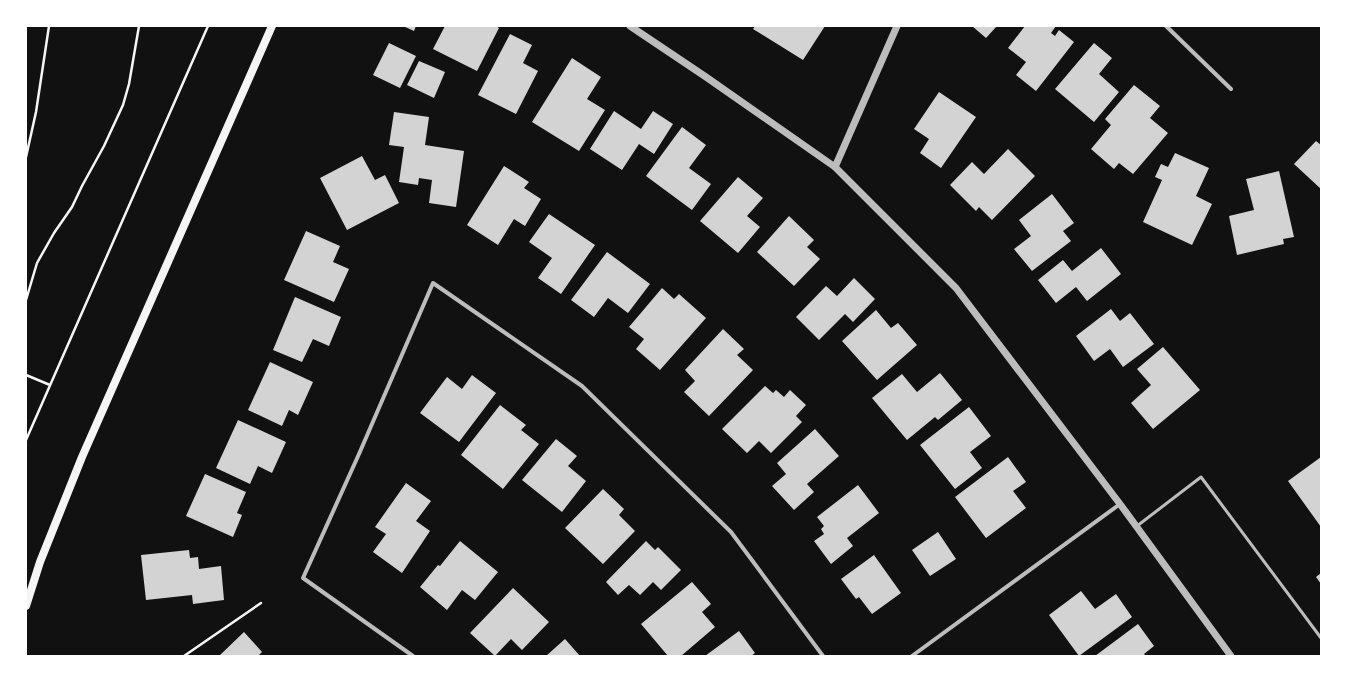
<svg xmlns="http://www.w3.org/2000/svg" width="1347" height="682" font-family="'Space Grotesk',sans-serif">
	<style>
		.building { fill: #d3d3d3 }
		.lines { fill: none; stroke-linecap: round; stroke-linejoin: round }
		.path { stroke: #f5f5f5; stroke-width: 2.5 }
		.service { stroke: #bcbcbc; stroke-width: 3 }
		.minor { stroke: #bcbcbc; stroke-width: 4 }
		.tertiary { stroke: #bcbcbc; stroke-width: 7 }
		.secondary { stroke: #f5f5f5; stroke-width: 8 }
	</style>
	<rect width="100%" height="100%" fill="#111"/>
	<path class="building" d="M 403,26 L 416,26 L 414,31 Z
		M 445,26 L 496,26 L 499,28 L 477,71 L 433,49 Z
		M 755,26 L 825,26 L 803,60 L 753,29 Z
		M 972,26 L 997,26 L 986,38 Z
		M 1025,26 L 1056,26 L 1051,33 L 1055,36 L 1059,30 L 1074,42 L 1036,91 L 1016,75 L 1026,62 L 1008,48 Z
		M 510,34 L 532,45 L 523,63 L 538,71 L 516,114 L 478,95 Z
		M 389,43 L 416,56 L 400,88 L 373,75 Z
		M 1094,43 L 1112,58 L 1099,74 L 1119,92 L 1094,122 L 1055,89 Z
		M 572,58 L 601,77 L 587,99 L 605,110 L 579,151 L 532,122 Z
		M 419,61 L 445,72 L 434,98 L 407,85 Z
		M 1134,85 L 1160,106 L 1150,118 L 1168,133 L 1133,174 L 1119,163 L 1114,169 L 1091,149 L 1111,125 L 1105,119 Z
		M 939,92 L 976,117 L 941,168 L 920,153 L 929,139 L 914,129 Z
		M 614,111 L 641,129 L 653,111 L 673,124 L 654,154 L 639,144 L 622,170 L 590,149 Z
		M 394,112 L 429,117 L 425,145 L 464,151 L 456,207 L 429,203 L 432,180 L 419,178 L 418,185 L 399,182 L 404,147 L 389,145 Z
		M 682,127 L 706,145 L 689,168 L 711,184 L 692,210 L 646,176 Z
		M 1316,141 L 1321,145 L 1321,189 L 1294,164 Z
		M 1008,149 L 1035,176 L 992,220 L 979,207 L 976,211 L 950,185 L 972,162 L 984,174 Z
		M 1175,153 L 1209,168 L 1196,196 L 1212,204 L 1192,245 L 1143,222 L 1162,180 L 1155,177 L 1161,164 L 1168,167 Z
		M 362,156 L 375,180 L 385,175 L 399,203 L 347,230 L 320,178 Z
		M 504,166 L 529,182 L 524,188 L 541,199 L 525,226 L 514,219 L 498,245 L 467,225 Z
		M 1279,171 L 1294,237 L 1283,239 L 1284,244 L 1237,255 L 1229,216 L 1254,210 L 1246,179 Z
		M 738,177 L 763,198 L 747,216 L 760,227 L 738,253 L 700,221 Z
		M 1052,194 L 1074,223 L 1063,231 L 1071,241 L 1032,271 L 1014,249 L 1031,236 L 1019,220 Z
		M 549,214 L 595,245 L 561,294 L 538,278 L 552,258 L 529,242 Z
		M 789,216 L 814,240 L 807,247 L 820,259 L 794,286 L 757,252 Z
		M 306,231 L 340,246 L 333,262 L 349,269 L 334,302 L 284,280 Z
		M 1101,248 L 1121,274 L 1087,301 L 1076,287 L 1056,303 L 1038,280 L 1063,260 L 1072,271 Z
		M 607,252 L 650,284 L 628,313 L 608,298 L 594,317 L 571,300 Z
		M 854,278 L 875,299 L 853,322 L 845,314 L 819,340 L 796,317 L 826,286 L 837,296 Z
		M 662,288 L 674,299 L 679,294 L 706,318 L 660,370 L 636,349 L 644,339 L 629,327 Z
		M 295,297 L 341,317 L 329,346 L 313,339 L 302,362 L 273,350 Z
		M 1111,309 L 1120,321 L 1130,313 L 1154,344 L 1123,367 L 1110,349 L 1094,361 L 1076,336 Z
		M 876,310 L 891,328 L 898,323 L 917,345 L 877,380 L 842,341 Z
		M 723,329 L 744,349 L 737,355 L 753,370 L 709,416 L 684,392 L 695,381 L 685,370 Z
		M 1163,347 L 1200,390 L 1153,429 L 1131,403 L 1151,385 L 1137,369 Z
		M 270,362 L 313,382 L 298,415 L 289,410 L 282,426 L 248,410 Z
		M 940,373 L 962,400 L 938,420 L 935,417 L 907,440 L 872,398 L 902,374 L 917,392 Z
		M 472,375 L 496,393 L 459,442 L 420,413 L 447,377 L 462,389 Z
		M 765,386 L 773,393 L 776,390 L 784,397 L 790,390 L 806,405 L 796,416 L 802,422 L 771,453 L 759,441 L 747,453 L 722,429 Z
		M 500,405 L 526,425 L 521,430 L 539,444 L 503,489 L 461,455 Z
		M 969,407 L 991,436 L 970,452 L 982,468 L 955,489 L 920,445 Z
		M 238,420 L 286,442 L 272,473 L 258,466 L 250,484 L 216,468 Z
		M 815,429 L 839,456 L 807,484 L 814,492 L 794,510 L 772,486 L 786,474 L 777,463 Z
		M 556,439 L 577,456 L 568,466 L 586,481 L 562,512 L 522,480 Z
		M 1008,457 L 1026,482 L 1013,491 L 1026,508 L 986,538 L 955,497 Z
		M 1321,457 L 1321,527 L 1288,481 Z
		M 205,474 L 246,492 L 237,513 L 242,515 L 233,537 L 186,516 Z
		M 406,483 L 431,501 L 416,521 L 430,531 L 402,573 L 373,552 L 386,534 L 375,527 Z
		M 858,485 L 879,513 L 847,538 L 853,546 L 831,564 L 814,541 L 824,534 L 821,529 L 824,526 L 817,517 Z
		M 603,489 L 624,509 L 619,515 L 635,531 L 603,564 L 565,528 Z
		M 938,532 L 956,559 L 930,576 L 912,550 Z
		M 460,541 L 498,572 L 475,600 L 462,590 L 447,610 L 420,587 L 438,565 L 440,566 Z
		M 646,541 L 655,550 L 658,547 L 681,570 L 661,590 L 653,582 L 640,595 L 629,585 L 618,595 L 606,582 Z
		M 189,550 L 190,558 L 198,557 L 199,569 L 221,566 L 224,600 L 193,604 L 192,595 L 146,600 L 141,555 Z
		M 874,555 L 901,593 L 872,614 L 859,597 L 856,599 L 841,579 Z
		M 1321,573 L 1321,584 L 1316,577 Z
		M 692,582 L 711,604 L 702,612 L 715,627 L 681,656 L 668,656 L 641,624 Z
		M 513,588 L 549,622 L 522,650 L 511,639 L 495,656 L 470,633 Z
		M 1081,591 L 1095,609 L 1116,594 L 1132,617 L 1079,656 L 1049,615 Z
		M 1138,624 L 1154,646 L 1144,654 L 1146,656 L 1095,656 Z
		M 739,631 L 755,653 L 751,656 L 705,656 Z
		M 244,632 L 262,652 L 258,656 L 219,656 Z
		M 565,639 L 580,656 L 546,656 Z"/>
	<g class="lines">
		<path class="path" d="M 26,157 L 36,112 L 49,26
			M 26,300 L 37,263 L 54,233 L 72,207 L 82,186 L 104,146 L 123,105 L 129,84 L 139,26
			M 26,375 L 50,385
			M 26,440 L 208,26
			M 184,656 L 261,603"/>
		<path class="service" d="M 1137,526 L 1201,477 L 1321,638"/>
		<path class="minor" d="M 1166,26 L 1231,89
			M 413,656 L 303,578 L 359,454 L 433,283 L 582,386 L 731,532 L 823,656
			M 912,656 L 1120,504"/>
		<path class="tertiary" d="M 630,26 L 706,77 L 835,167 L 956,288 L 1120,504 L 1231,656
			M 835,167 L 897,26"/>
		<path class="secondary" d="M 26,606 L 40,562 L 82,457 L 272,26"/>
	</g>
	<rect width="1347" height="682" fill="none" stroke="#ffffff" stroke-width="54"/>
</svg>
